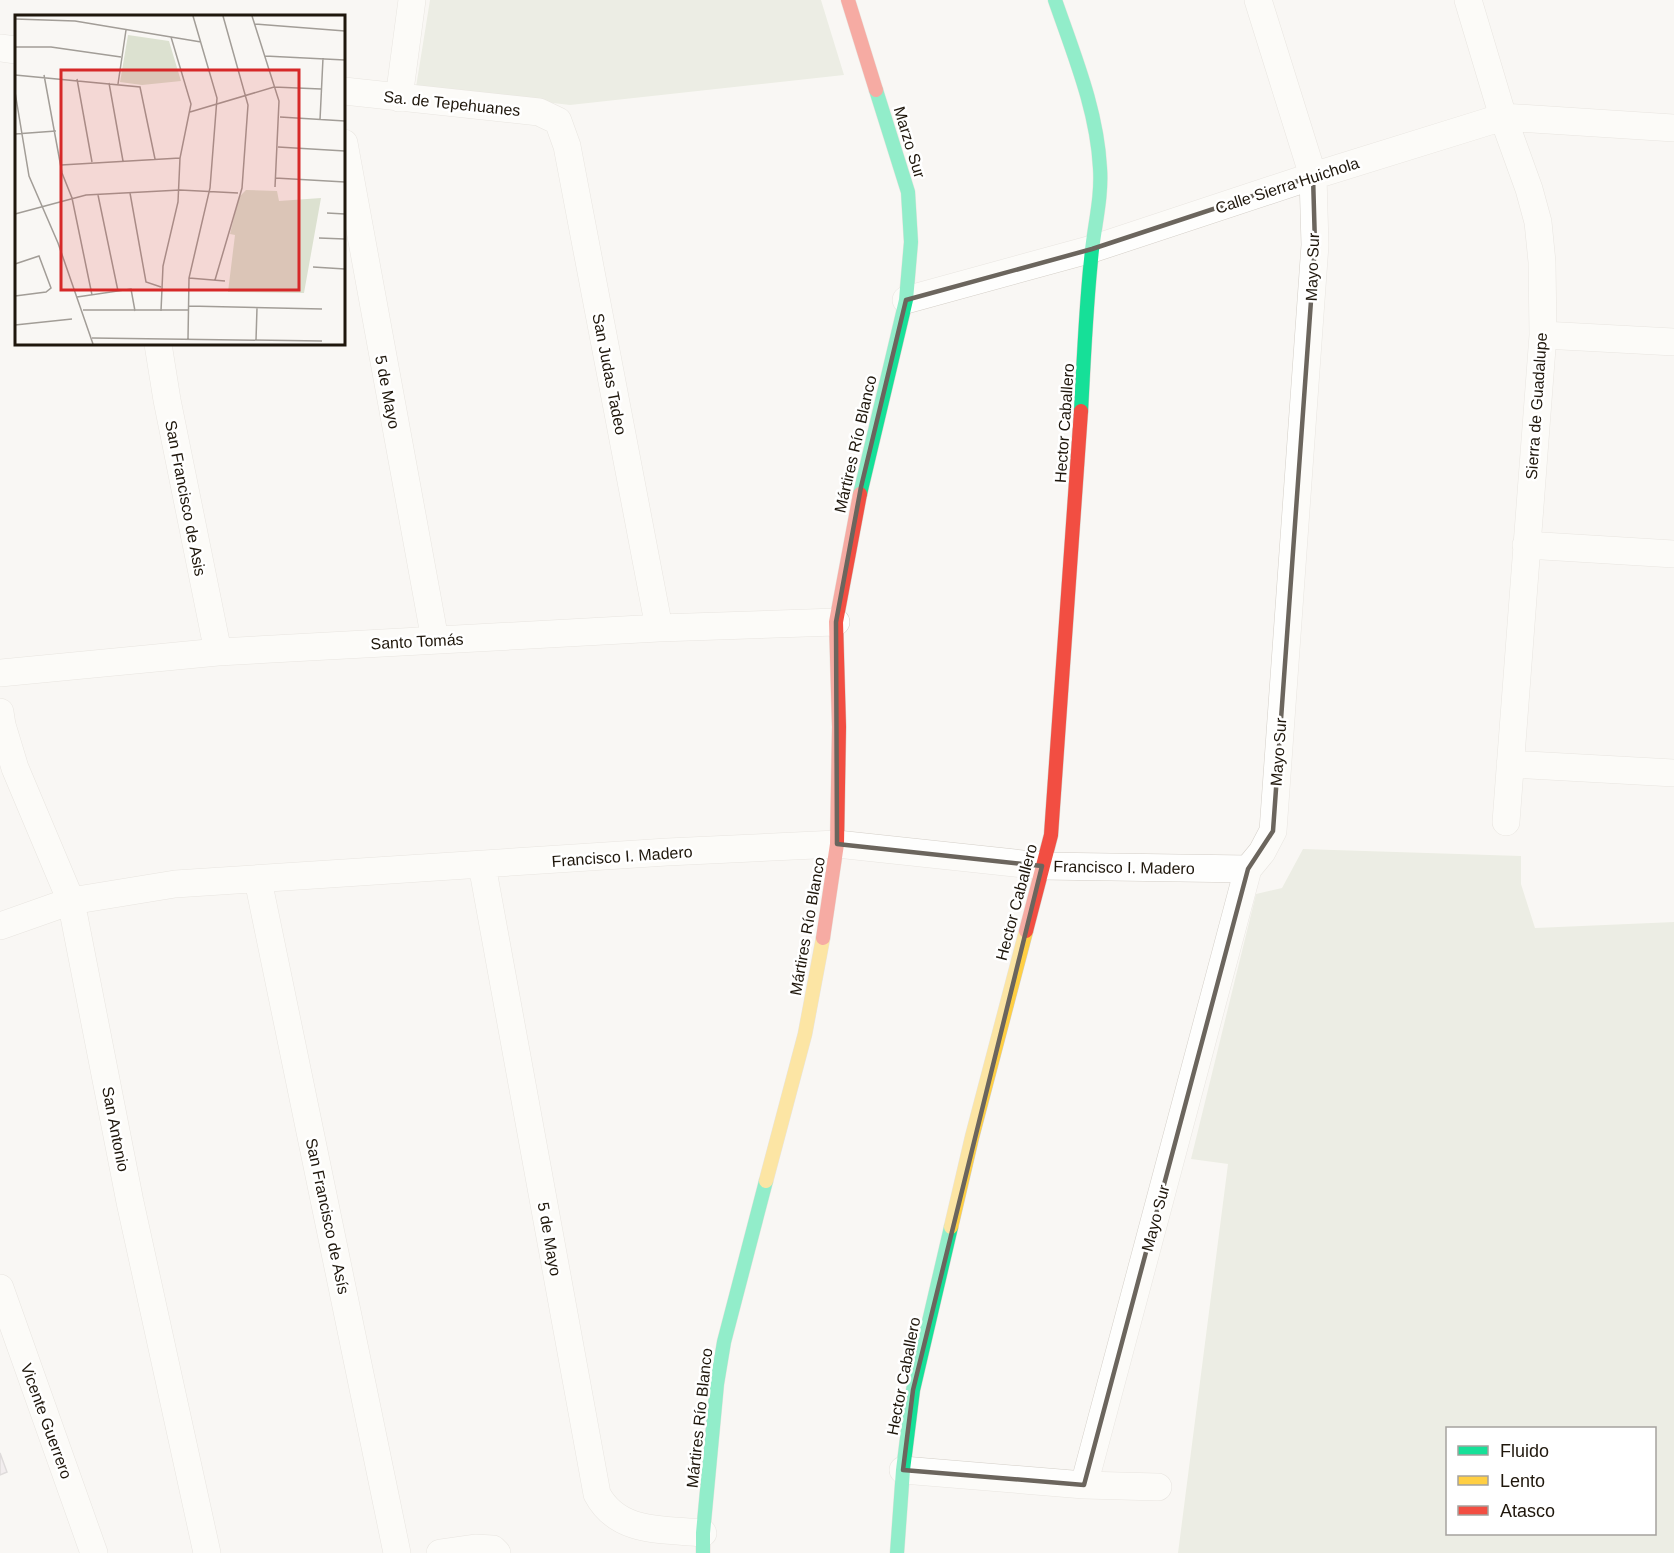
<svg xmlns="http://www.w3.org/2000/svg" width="1674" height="1553" font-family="Arial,sans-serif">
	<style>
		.green { fill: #dce1d0; fill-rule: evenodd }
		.building { fill: #e8e0e6; stroke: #beb9bc; stroke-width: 1.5 }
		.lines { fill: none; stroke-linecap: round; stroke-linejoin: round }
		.street-casing { stroke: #d4cfc8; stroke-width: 28 }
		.fast-casing { stroke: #d4cfc8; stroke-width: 15 }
		.slow-casing { stroke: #d4cfc8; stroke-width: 15 }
		.jam-casing { stroke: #d4cfc8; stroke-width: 15 }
		.street { stroke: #fefefd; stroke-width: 27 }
		.fast { stroke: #16e098; stroke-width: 14 }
		.slow { stroke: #ffcf43; stroke-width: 14 }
		.jam { stroke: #f24e42; stroke-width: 14 }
		.marked { fill: none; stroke: #6b655d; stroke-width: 4.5; stroke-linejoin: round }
		.labels { text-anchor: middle; stroke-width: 5; stroke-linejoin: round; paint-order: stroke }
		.street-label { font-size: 16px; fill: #1f170c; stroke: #fff }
		.inset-road { fill: none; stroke: #a29d97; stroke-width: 1.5 }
		.view { fill: #d62828; fill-opacity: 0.15; stroke: #d62828; stroke-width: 3 }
		.inset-edge { fill: none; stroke: #1f170c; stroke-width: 3 }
	</style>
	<rect width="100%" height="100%" fill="#f9f7f4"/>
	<path class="green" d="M 430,0 L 821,0 L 844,75 L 570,105 L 416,87 Z
		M 1303,849 L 1521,856 L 1521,884 L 1535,928 L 1674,922 L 1674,1553 L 1178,1553 L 1228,1164 L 1191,1159 L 1256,894 L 1282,888 ZM 1448,1428 L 1654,1428 L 1654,1534 L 1448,1534 Z"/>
	<path class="building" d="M 0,1453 L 7,1472 L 0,1475 Z"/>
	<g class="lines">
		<g class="street-casing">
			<path id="street" d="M 1468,0 L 1503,117 L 1529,189 L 1538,222 L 1542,262 L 1543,335 L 1506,822
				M 0,48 L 16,50
				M 344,91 L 539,112 L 558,121 L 567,146 L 659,628
				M 399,98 L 412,0
				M 344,143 L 435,640
				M 906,300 L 1092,249 L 1313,176 L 1503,117 L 1674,128
				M 1543,335 L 1674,342
				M 158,344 L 167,400 L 218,652
				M 1526,545 L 1674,554
				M 0,673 L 218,652 L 659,628 L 836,622
				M 0,712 L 2,725 L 15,768 L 71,901 L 130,1202 L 207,1553
				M 1510,764 L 1674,773
				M 482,865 L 597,1494 C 618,1534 663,1529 703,1533
				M 258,880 L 397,1553
				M 0,926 L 71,901 L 175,884 L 667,852 L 837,844 L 1042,866 L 1248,869
				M 0,1288 L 94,1553
				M 903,1470 L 1084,1485 L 1158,1487
				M 1084,1485 L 1248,869 L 1262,852 L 1273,831 L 1315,245 L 1313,176 L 1258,0
				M 440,1553 L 475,1548 L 493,1549 L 497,1553"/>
		</g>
		<g class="fast-casing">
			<path id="fast" d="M 1055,0 C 1074,55 1097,110 1100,168 C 1102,196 1095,223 1092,250 C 1086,303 1084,357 1081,411
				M 860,494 L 906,300 L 911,242 L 908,192 L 876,90
				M 703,1553 L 703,1533 L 717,1384 L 724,1342 L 766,1181
				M 897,1553 L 903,1470 L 913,1390 L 951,1227"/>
		</g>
		<g class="slow-casing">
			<path id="slow" d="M 766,1181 L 805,1034 L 823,938
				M 951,1227 L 972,1137 L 1026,931"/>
		</g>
		<g class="jam-casing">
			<path id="jam" d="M 848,0 L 876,90
				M 1026,931 L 1051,835 L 1081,411
				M 823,938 L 837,844 L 839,727 L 836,622 L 860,494"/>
		</g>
		<use href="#street" class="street"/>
		<use href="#fast" class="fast"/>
		<use href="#slow" class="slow"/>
		<use href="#jam" class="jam"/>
	</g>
	<path d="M0 0H1674V1553H0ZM 1313,176 L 1315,245 L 1273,831 L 1248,869 L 1084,1485 L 903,1470 L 913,1390 L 1042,866 L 837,844 L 836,622 L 861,487 L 906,300 L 1092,249 Z" fill="#f9f7f4" fill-opacity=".55" fill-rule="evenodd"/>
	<path class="marked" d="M 1313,176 L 1315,245 L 1273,831 L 1248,869 L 1084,1485 L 903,1470 L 913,1390 L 1042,866 L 837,844 L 836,622 L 861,487 L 906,300 L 1092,249 Z"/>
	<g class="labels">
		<g class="street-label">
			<text transform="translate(452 103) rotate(6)" y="6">Sa. de Tepehuanes</text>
			<text transform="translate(910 142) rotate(73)" y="6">Marzo Sur</text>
			<text transform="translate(1287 185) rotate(-18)" y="6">Calle Sierra Huichola</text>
			<text transform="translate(1312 267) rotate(-88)" y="6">Mayo Sur</text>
			<text transform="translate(610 374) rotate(79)" y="6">San Judas Tadeo</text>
			<text transform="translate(388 392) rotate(79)" y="6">5 de Mayo</text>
			<text transform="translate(1536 406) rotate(-86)" y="6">Sierra de Guadalupe</text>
			<text transform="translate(1064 423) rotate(-86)" y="6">Hector Caballero</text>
			<text transform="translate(855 444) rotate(-77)" y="6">Mártires Río Blanco</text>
			<text transform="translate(186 498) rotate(79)" y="6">San Francisco de Asis</text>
			<text transform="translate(417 641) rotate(-3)" y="6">Santo Tomás</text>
			<text transform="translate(1278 752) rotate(-86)" y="6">Mayo Sur</text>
			<text transform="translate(622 856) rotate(-4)" y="6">Francisco I. Madero</text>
			<text transform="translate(1124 867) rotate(1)" y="6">Francisco I. Madero</text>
			<text transform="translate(1016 902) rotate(-75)" y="6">Hector Caballero</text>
			<text transform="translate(807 926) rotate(-80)" y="6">Mártires Río Blanco</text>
			<text transform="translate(116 1129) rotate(79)" y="6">San Antonio</text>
			<text transform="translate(328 1216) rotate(78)" y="6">San Francisco de Asís</text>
			<text transform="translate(1155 1218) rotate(-75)" y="6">Mayo Sur</text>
			<text transform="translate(550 1239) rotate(80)" y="6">5 de Mayo</text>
			<text transform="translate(903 1376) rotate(-79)" y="6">Hector Caballero</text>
			<text transform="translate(699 1418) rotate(-84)" y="6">Mártires Río Blanco</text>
			<text transform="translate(47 1421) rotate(70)" y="6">Vicente Guerrero</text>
		</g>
	</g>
	<g transform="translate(15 15)">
		<rect width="330" height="330" fill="#f9f7f4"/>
		<path d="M 113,20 L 154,26 L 166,66 L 127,70 L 105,67 ZM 231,175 L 262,176 L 264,186 L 306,183 L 289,278 L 213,277 L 220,220 L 215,219 L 224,182 Z" fill="#dce1d0"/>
		<path class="inset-road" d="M 237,1 L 264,86 L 260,172M 0,4 L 60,6 L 186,27M 240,9 L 330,16M 0,32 L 36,32 L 106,42M 250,41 L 330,45M 0,60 L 125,72 L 140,144M 29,60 L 47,158 L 57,183 L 77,280M 62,64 L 77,147M 94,68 L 108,146M 103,69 L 111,15M 0,77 L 14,161 L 43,228 L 78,329M 175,97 L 259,72 L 306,74M 265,102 L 330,106M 305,105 L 308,43M 0,119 L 41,116M 263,132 L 330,136M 46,150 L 165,143M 260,163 L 330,167M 115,178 L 131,267 L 146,272M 83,180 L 103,276M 312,198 L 330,199M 0,199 L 71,180 L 165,175 L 223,178M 304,223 L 330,224M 0,249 L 24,241 L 36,273 L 31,277 L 0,281M 298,252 L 330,254M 174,263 L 210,266M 200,265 L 227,173 L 233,90 L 208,1M 62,282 L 116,274 L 120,296M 173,291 L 307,294M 68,295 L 173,295M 146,296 L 148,251 L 163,187 L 165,143 L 176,89 L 156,22M 0,310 L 57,304M 77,323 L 307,326M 173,324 L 174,263 L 195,173 L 202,83 L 178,1M 241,325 L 242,293"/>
		<path class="view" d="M 46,55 L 284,55 L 284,275 L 46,275 Z"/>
		<rect width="330" height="330" class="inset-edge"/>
	</g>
	<rect x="1446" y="1427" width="210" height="108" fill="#ffffff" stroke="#a5a29e" stroke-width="1.5"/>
	<rect x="1458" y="1446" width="30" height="9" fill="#16e098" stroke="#a5a29e" stroke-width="1.5"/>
	<text x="1500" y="1457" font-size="18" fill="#1f170c">Fluido</text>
	<rect x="1458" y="1476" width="30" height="9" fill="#ffcf43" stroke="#a5a29e" stroke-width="1.5"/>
	<text x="1500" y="1487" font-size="18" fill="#1f170c">Lento</text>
	<rect x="1458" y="1506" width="30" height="9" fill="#f24e42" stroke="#a5a29e" stroke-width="1.5"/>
	<text x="1500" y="1517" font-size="18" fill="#1f170c">Atasco</text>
</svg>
